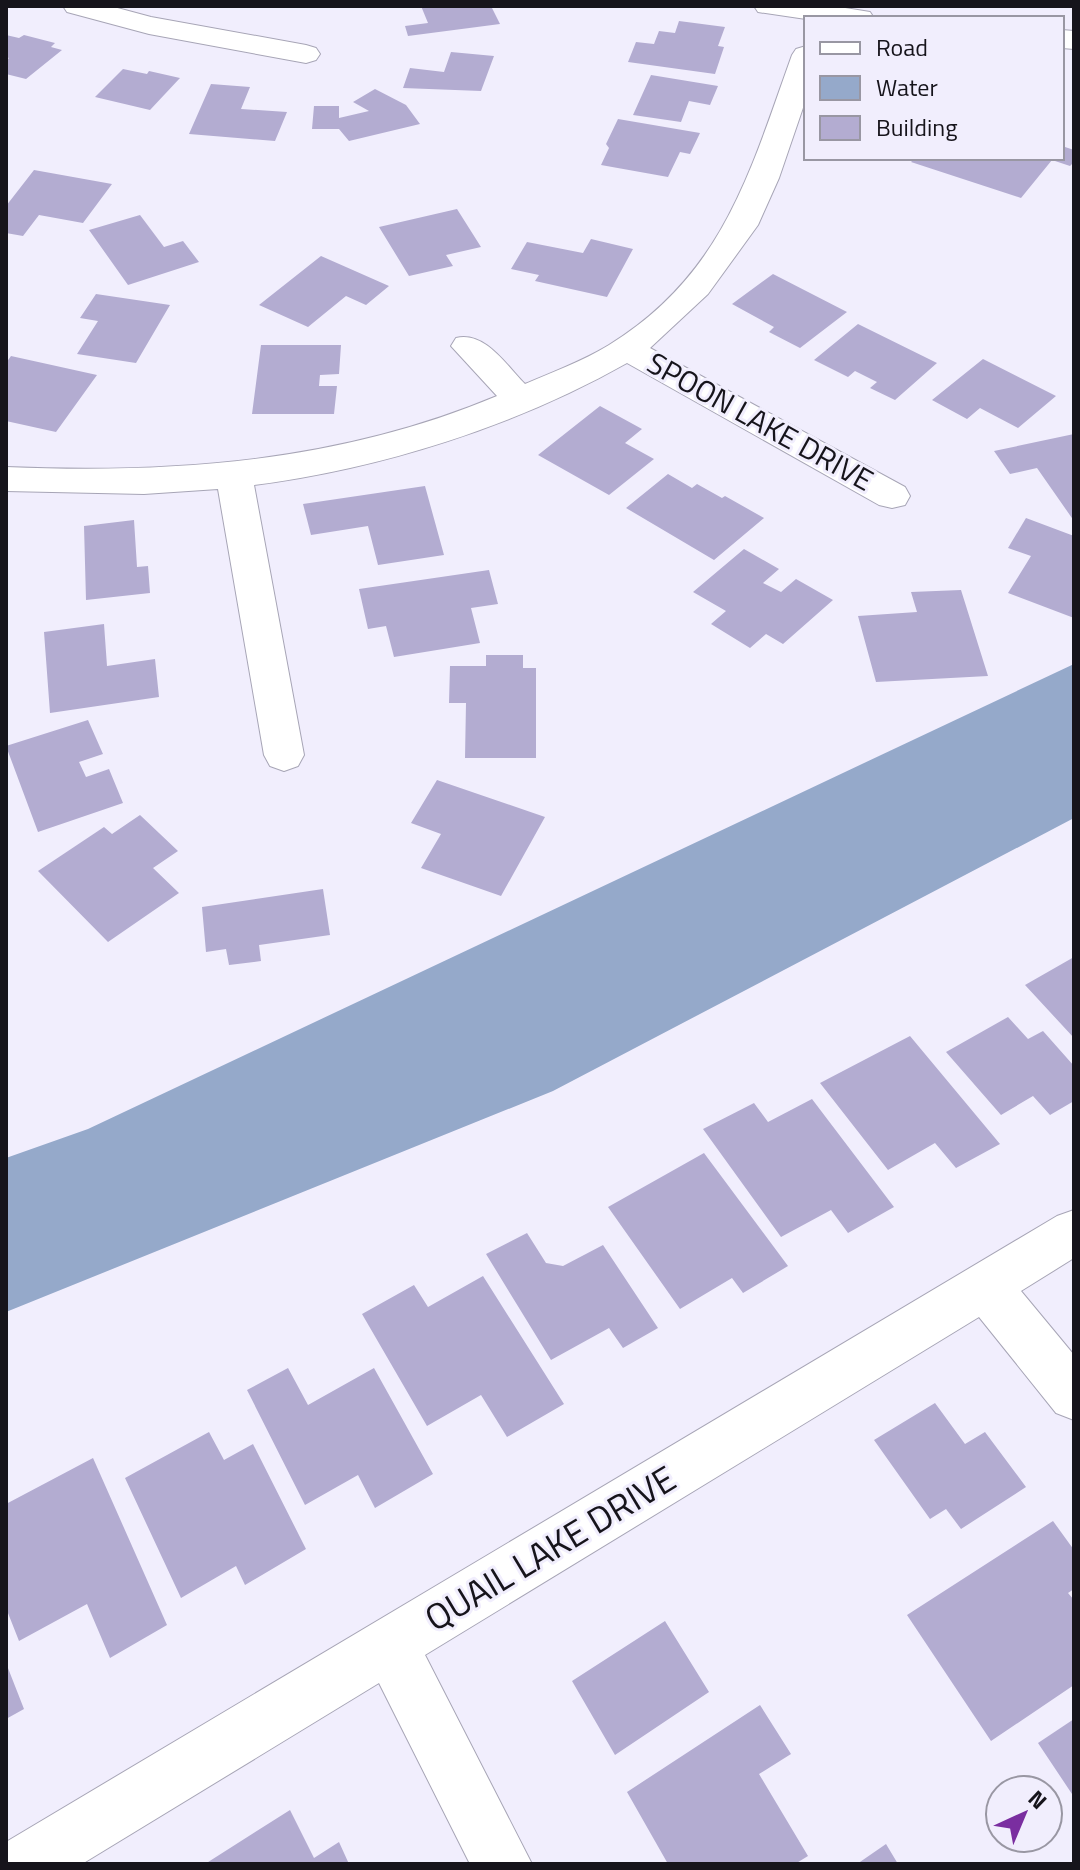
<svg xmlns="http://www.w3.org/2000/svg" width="1080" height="1870" font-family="'Titillium Web',sans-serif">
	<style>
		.water { fill: #95a9ca }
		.building { fill: #b3acd1 }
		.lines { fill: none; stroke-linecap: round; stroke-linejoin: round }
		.minor-casing { stroke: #a7a5b6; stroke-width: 2 }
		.minor { fill: #fff; fill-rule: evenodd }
		.labels { text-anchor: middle; stroke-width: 6; stroke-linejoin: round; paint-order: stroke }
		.street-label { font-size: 30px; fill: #16141b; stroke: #f1eefd }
		.near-street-label { font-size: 36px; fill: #16141b; stroke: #f1eefd }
	</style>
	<rect width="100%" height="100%" fill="#f1eefd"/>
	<path class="water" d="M 1074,664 L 1074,818 L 553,1091 L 6,1312 L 6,1158 L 88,1129 Z"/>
	<path class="building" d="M 421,6 L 491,6 L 500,24 L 408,36 L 405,26 L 428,23 Z
		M 679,21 L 725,27 L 718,46 L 724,47 L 715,74 L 628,62 L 636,42 L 654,44 L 659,31 L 675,33 Z
		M 6,35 L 19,38 L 24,35 L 55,43 L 51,47 L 62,50 L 26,79 L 6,74 L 6,61 L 9,58 L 6,57 Z
		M 451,52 L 494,56 L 481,91 L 403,88 L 410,68 L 444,72 Z
		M 123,69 L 147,74 L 149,71 L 180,78 L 150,110 L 95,97 Z
		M 651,75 L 718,86 L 710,105 L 689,101 L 681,122 L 633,115 Z
		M 211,84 L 250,87 L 241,109 L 287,112 L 275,141 L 189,134 Z
		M 375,89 L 406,105 L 420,124 L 349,141 L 339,129 L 312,129 L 314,106 L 339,106 L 339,118 L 369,111 L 353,102 Z
		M 618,119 L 700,133 L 690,154 L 680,152 L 668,177 L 601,165 L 609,148 L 606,144 Z
		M 1062,146 L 1074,150 L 1074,162 L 1070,166 L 1052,160 L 1021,198 L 911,162 L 915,158 L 1062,158 Z
		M 34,170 L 112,184 L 83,223 L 39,215 L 23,236 L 6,233 L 6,206 Z
		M 457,209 L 481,247 L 446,255 L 453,266 L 409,276 L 379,227 Z
		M 140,215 L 164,247 L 183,241 L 199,262 L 128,285 L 89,230 Z
		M 591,239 L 633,249 L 607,297 L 535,281 L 539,275 L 511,269 L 527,242 L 583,253 Z
		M 321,256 L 389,286 L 366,305 L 346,296 L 308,327 L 259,305 Z
		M 773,274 L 847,312 L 800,348 L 769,332 L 774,327 L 732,304 Z
		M 96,294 L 170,305 L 136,363 L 77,354 L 98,321 L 80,318 Z
		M 858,324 L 937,363 L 895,400 L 870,388 L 877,382 L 855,371 L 848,377 L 814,360 Z
		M 261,345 L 341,345 L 339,374 L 320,375 L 319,386 L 337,386 L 334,414 L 252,414 Z
		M 11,356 L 97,375 L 56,432 L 6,421 L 6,363 Z
		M 983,359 L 1056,396 L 1018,428 L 980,408 L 967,419 L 932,400 Z
		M 600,406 L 642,429 L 625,443 L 654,459 L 609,495 L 538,455 Z
		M 1074,434 L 1074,521 L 1037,468 L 1010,474 L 994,451 Z
		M 668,474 L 692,488 L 697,484 L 722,498 L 725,496 L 764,518 L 714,560 L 626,508 Z
		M 425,486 L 444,555 L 378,565 L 368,526 L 311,535 L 303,504 Z
		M 1026,518 L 1074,536 L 1074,618 L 1008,593 L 1031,556 L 1008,548 Z
		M 134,520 L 137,567 L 148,566 L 150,593 L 86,600 L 84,526 Z
		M 744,549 L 779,569 L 763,583 L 781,592 L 796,579 L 833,600 L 783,644 L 766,634 L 750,648 L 711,624 L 726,611 L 693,592 Z
		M 489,570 L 498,604 L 471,608 L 480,643 L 394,657 L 386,626 L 368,629 L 359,589 Z
		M 961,590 L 988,676 L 876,682 L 858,616 L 917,612 L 911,592 Z
		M 104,624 L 107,666 L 155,659 L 159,697 L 50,713 L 44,632 Z
		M 486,655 L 523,655 L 523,668 L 536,668 L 536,758 L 465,758 L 466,703 L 449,703 L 450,666 L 486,666 Z
		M 88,720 L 103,754 L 79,762 L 86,777 L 109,769 L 123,803 L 38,832 L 6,746 Z
		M 437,780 L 545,817 L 501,896 L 421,868 L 441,834 L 411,823 Z
		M 140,815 L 178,851 L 153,868 L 179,893 L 108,942 L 38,871 L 104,827 L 112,834 Z
		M 323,889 L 330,935 L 259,945 L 261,961 L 229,965 L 226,949 L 206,952 L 202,907 Z
		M 1074,957 L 1074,1038 L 1025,985 Z
		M 1008,1017 L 1028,1039 L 1043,1031 L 1074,1066 L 1074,1101 L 1050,1115 L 1033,1096 L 1001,1115 L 946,1052 Z
		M 910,1036 L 1000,1144 L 956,1168 L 935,1143 L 888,1170 L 820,1083 Z
		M 812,1099 L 894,1207 L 848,1233 L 831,1210 L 781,1237 L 703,1129 L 754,1103 L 768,1122 Z
		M 704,1153 L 788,1266 L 743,1293 L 732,1278 L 680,1309 L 608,1207 Z
		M 527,1233 L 546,1263 L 563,1266 L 603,1245 L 658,1328 L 623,1348 L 609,1328 L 551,1360 L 486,1254 Z
		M 483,1276 L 564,1404 L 507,1437 L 481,1395 L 427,1426 L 362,1314 L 414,1285 L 428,1307 Z
		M 288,1368 L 308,1405 L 374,1368 L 433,1474 L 375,1508 L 358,1475 L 305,1505 L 247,1390 Z
		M 935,1403 L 965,1444 L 985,1432 L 1026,1487 L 961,1529 L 946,1509 L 930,1519 L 874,1440 Z
		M 209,1432 L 224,1460 L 253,1444 L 306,1549 L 245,1585 L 236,1566 L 181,1598 L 125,1478 Z
		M 93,1458 L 167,1625 L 110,1658 L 87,1604 L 19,1641 L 6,1608 L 6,1504 Z
		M 1053,1521 L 1074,1550 L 1074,1589 L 1068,1593 L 1074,1600 L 1074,1685 L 991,1741 L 907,1615 Z
		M 665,1621 L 709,1692 L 615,1755 L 572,1681 Z
		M 6,1663 L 24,1709 L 6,1719 Z
		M 760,1705 L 791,1754 L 759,1774 L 808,1856 L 795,1864 L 668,1864 L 627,1792 Z
		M 1074,1719 L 1074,1797 L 1038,1743 Z
		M 290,1810 L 314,1858 L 339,1842 L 349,1864 L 205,1864 Z
		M 886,1844 L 898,1864 L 857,1864 Z"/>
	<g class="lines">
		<g class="minor-casing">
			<path id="minor" d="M 63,6 L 110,6 L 151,17 L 306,45 L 316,48 L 320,54 L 316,60 L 306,63 L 149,34 L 67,12 Z
				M 754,6 L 833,6 L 870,12 L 874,18 L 806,19 L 758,12 Z
				M 1062,30 L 1074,31 L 1074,49 L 1062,48 Z
				M 806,46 L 806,99 L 779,178 L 758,225 L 708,294 L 650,348 L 905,487 L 910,496 L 905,505 L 892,508 L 879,505 L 627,363 C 516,426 380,469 254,485 L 304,755 L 298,766 L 284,771 L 270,766 L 264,755 L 218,489 L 144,494 L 6,491 L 6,467 C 174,474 340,462 497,396 L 451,346 L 456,338 C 485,331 506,365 525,384 C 553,372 583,361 609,345 C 723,275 750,172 792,55 L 796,49 Z
				M 1074,1210 L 1074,1258 L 1021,1291 L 1074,1355 L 1074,1420 L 1056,1413 L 979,1317 L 425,1655 L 532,1864 L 470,1864 L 379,1683 L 82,1864 L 6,1864 L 6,1842 L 1057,1216 Z"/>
		</g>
		<use href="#minor" class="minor"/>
	</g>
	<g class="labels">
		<g class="street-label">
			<text transform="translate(760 422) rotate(29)" y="10">SPOON LAKE DRIVE</text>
		</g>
		<g class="near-street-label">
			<text transform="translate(550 1548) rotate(-31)" y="13">QUAIL LAKE DRIVE</text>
		</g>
	</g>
	<rect width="1080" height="1870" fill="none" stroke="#16141b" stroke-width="16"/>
	<rect x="804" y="16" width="260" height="144" fill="#f1eefd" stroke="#9997a3" stroke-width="2"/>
	<rect x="820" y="42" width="40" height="12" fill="#ffffff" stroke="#9997a3" stroke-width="2"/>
	<text x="876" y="56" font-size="24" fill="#16141b">Road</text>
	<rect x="820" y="76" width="40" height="24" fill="#95a9ca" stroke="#9997a3" stroke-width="2"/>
	<text x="876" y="96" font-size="24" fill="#16141b">Water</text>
	<rect x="820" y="116" width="40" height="24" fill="#b3acd1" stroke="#9997a3" stroke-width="2"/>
	<text x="876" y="136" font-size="24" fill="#16141b">Building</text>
	<g transform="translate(1024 1814) rotate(44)"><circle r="38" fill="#f1eefd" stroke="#9997a3" stroke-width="2"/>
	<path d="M0-6L14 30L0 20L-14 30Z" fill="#7a2ea0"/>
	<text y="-12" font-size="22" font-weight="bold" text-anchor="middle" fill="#16141b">N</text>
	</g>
</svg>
